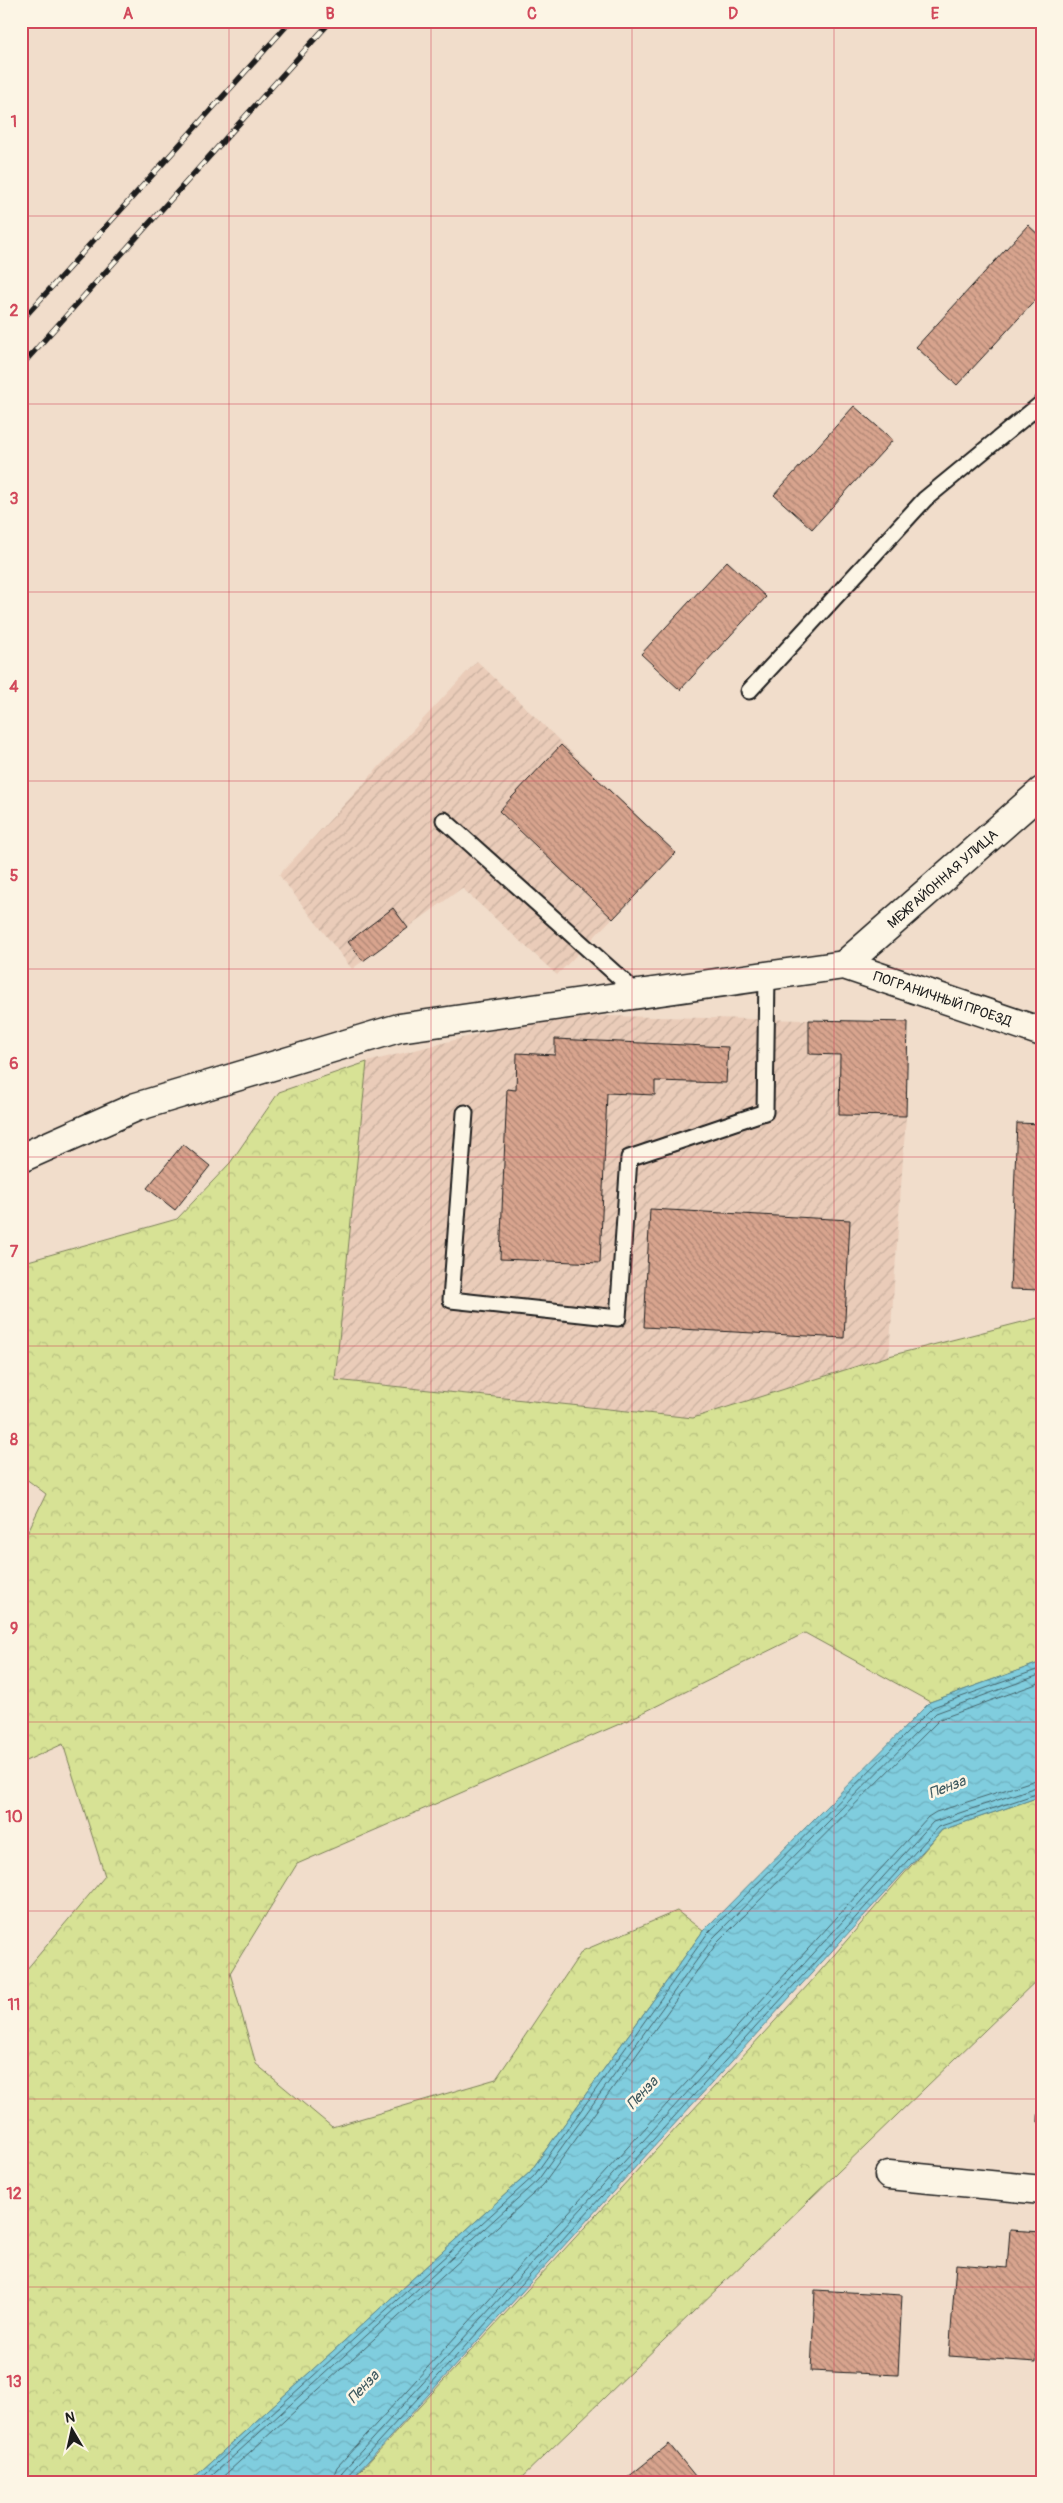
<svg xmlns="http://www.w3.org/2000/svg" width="1063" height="2503" font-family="Pangolin,sans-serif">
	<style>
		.industrial { fill: url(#industrial-furrows) }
		.forest { fill: url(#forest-crowns); stroke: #7a7f58 }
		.water { fill: url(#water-waves); stroke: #588690 }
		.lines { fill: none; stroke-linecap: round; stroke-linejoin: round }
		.shore { stroke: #44636a; stroke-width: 1 }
		.building { fill: url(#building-back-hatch); stroke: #1c1c1c }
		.service-casing { stroke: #1c1c1c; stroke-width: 19 }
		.minor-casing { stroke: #1c1c1c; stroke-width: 31 }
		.service { stroke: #fcf5e5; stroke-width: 15 }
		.minor { stroke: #fcf5e5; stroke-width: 28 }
		.rail-casing { stroke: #1c1c1c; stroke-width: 5.5 }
		.rail { stroke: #fcf5e5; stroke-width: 4; stroke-dasharray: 11; stroke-linecap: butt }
		.grid { fill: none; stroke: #d1495b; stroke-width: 1; stroke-opacity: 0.55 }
		.labels { text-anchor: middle; stroke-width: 5; stroke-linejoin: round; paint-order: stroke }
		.street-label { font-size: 14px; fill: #1c1c1c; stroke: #fcf5e5 }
		.water-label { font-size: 15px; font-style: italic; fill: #3f5a60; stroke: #fcf5e5 }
		.neatline { fill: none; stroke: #d1495b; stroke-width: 2 }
		.grid-label { font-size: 16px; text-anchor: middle; font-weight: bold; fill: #d1495b }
	</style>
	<defs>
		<pattern id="industrial-furrows" width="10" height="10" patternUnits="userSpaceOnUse" patternTransform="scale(1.25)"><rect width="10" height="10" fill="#eaccb9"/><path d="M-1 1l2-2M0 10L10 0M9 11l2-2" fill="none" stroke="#c8af9e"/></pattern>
		<pattern id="forest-crowns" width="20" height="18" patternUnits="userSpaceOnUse" patternTransform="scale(1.25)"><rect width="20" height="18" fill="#d7e295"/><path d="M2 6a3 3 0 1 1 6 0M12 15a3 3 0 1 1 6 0" fill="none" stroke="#b8c180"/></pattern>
		<pattern id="water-waves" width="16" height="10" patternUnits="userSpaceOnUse" patternTransform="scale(1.25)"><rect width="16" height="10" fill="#80cdde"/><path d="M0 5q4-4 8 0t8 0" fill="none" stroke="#6eafbe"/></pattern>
		<pattern id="building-back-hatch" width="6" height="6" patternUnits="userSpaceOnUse" patternTransform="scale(1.25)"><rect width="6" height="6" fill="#d8a48e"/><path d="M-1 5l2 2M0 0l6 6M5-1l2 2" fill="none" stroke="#ae8573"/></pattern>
	</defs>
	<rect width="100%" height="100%" fill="#f1ddcb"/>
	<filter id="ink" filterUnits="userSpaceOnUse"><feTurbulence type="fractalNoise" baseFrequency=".02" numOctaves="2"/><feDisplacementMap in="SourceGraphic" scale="10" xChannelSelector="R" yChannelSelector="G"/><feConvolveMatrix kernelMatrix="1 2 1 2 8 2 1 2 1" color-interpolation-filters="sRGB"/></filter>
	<g filter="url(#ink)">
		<path class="industrial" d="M 477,661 L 676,853 L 557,975 L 462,888 L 352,969 L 279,875 Z
			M 554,1015 L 908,1022 L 906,1116 L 889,1356 L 693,1418 L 335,1380 L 367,1062 Z"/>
		<path class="forest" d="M 367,1062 L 335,1380 L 693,1418 L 889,1356 L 1042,1317 L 1042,1662 L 930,1702 L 805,1633 L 624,1722 L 297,1864 L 230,1973 L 256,2064 L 332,2127 L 496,2079 L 582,1951 L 677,1911 L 703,1931 L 530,2172 L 189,2482 L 21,2482 L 21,1976 L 105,1876 L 63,1744 L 21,1763 L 21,1546 L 46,1494 L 21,1475 L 21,1263 L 177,1219 L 230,1163 L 279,1092 Z
			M 1042,1796 L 1042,1975 L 517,2482 L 350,2482 L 809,1984 L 942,1830 Z"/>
		<path class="water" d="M 1042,1662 L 1042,1796 L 942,1830 L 349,2482 L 189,2482 L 530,2172 L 703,1931 L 930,1702 Z"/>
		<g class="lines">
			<path class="shore" d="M 196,2482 L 534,2176 L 707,1934 L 933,1707 L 1042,1668
				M 205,2482 L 538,2180 L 712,1939 L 936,1713 L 1042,1674
				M 217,2482 L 543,2185 L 717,1943 L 940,1719 L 1042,1682
				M 331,2482 L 337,2467 L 928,1817 L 936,1812 L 1042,1778
				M 339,2482 L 342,2472 L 933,1822 L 1042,1785
				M 345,2482 L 347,2476 L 938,1827 L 1042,1792"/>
		</g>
		<path class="building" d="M 1028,225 L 1042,238 L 1042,293 L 957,385 L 916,347 Z
			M 854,406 L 893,440 L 812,529 L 774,495 Z
			M 727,561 L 766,597 L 680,690 L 641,654 Z
			M 561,745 L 676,853 L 613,919 L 499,811 Z
			M 393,908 L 408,928 L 363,961 L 348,942 Z
			M 809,1020 L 908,1022 L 906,1116 L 839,1115 L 840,1055 L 809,1054 Z
			M 555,1039 L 728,1047 L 726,1083 L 655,1081 L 655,1095 L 607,1093 L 600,1263 L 500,1259 L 507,1089 L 516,1090 L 517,1053 L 555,1055 Z
			M 1017,1123 L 1042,1124 L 1042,1290 L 1010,1289 Z
			M 183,1144 L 210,1166 L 175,1210 L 147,1188 Z
			M 650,1209 L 850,1220 L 844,1338 L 644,1327 Z
			M 1041,2053 L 1042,2053 L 1042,2123 L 1038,2122 Z
			M 1010,2230 L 1042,2232 L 1042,2282 L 1036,2362 L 949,2356 L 956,2264 L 1007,2268 Z
			M 815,2290 L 902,2295 L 898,2375 L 811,2371 Z
			M 669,2444 L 700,2482 L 622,2482 Z"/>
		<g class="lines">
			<g class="service-casing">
				<path id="service" d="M 749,691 L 925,499 L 1042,403
					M 444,820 L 638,994
					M 465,1113 L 451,1300 L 618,1318 L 629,1158 L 765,1112 L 767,976"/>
			</g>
			<g class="minor-casing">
				<g id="minor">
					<path id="s1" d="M 844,965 L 1042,791"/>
					<path id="s2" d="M 21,1158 L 136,1107 L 399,1028 L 844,965 L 1042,1032"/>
					<path d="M 889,2175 L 1042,2190"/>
				</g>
			</g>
			<use href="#service" class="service"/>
			<use href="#minor" class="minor"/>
			<g class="rail-casing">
				<path id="rail" d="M 21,321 L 291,21
					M 21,366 L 331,21"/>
			</g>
			<use href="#rail" class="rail"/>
		</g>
	</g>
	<path class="grid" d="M 229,21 L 229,2482M 431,21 L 431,2482M 632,21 L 632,2482M 834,21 L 834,2482M 21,216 L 1042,216M 21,404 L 1042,404M 21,592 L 1042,592M 21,781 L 1042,781M 21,969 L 1042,969M 21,1157 L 1042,1157M 21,1346 L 1042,1346M 21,1534 L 1042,1534M 21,1722 L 1042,1722M 21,1911 L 1042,1911M 21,2099 L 1042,2099M 21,2287 L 1042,2287"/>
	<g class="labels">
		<g class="street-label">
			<text dy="5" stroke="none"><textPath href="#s1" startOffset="131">МЕЖРАЙОННАЯ УЛИЦА</textPath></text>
			<text dy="5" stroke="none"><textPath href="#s2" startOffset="954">ПОГРАНИЧНЫЙ ПРОЕЗД</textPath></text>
		</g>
		<g class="water-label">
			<text transform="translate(947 1787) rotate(-21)" y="5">Пенза</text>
			<text transform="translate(642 2093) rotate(-47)" y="5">Пенза</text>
			<text transform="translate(363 2387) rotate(-47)" y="5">Пенза</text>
		</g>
	</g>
	<rect width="1063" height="2503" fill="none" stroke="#fcf5e5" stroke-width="55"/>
	<g transform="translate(72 2430) rotate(351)" stroke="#fcf5e5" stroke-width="4" paint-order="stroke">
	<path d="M0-4L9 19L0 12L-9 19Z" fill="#1c1c1c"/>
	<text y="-8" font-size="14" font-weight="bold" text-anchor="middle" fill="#1c1c1c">N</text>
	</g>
	<rect x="28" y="28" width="1008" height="2448" class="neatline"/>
	<g class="grid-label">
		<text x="128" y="19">A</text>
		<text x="330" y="19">B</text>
		<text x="532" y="19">C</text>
		<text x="733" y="19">D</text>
		<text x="935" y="19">E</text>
		<text x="14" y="127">1</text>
		<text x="14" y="316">2</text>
		<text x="14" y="504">3</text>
		<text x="14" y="692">4</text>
		<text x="14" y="881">5</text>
		<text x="14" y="1069">6</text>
		<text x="14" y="1257">7</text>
		<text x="14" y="1445">8</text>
		<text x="14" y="1634">9</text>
		<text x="14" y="1822">10</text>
		<text x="14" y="2010">11</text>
		<text x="14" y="2199">12</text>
		<text x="14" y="2387">13</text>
	</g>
</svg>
